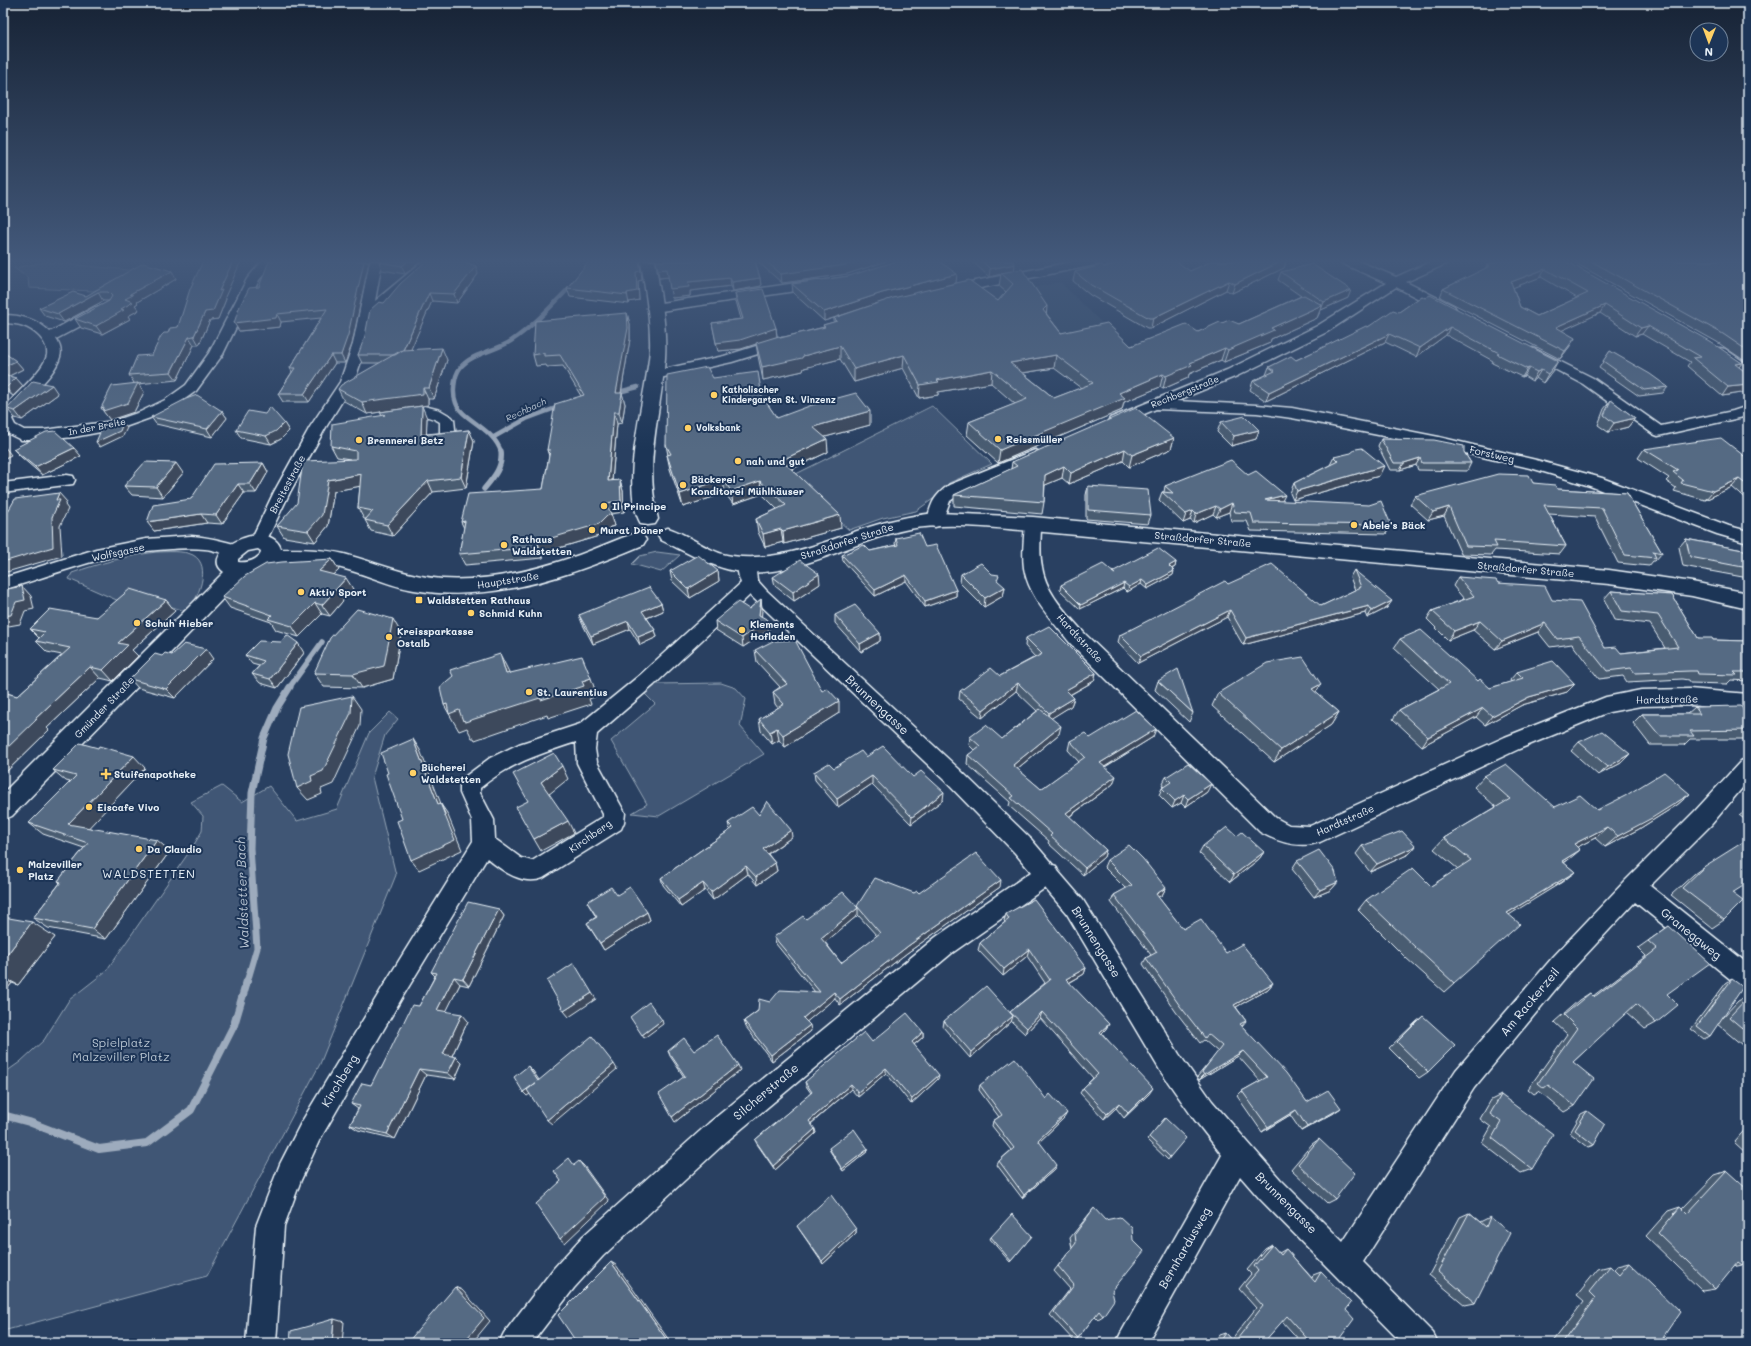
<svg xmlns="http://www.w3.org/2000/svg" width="1751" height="1346" font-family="Mali,sans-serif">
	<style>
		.built { fill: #364d6b }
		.green { fill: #415774; stroke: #94a4b6 }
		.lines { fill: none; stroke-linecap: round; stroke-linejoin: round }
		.stream-far3 { stroke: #9dabbd; stroke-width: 4.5 }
		.stream-far2 { stroke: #9dabbd; stroke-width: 5.5 }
		.stream-far1 { stroke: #9dabbd; stroke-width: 7 }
		.stream { stroke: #9dabbd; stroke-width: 8 }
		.minor-casing { stroke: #e8f1f8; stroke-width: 3 }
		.tertiary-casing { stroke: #e8f1f8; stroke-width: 3 }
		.minor { fill: #1d3557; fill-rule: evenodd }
		.tertiary { fill: #1d3557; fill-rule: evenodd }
		.wall { fill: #495b71; stroke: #e8f1f8; fill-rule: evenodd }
		.shaded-wall { fill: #3c4a5c; stroke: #e8f1f8 }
		.building { fill: #556a83; stroke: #e8f1f8; fill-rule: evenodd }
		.poi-dot { fill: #ffd166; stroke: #1d3557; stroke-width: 1.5 }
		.labels { text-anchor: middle; stroke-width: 4; stroke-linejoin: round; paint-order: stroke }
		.far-poi-label { font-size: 9px; font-weight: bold; fill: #e8f1f8; stroke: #1d3557; text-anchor: start }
		.far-street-label { font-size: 9px; fill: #e8f1f8; stroke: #1d3557 }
		.far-water-label { font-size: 9px; font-style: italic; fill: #b6c2d0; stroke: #1d3557 }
		.poi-label { font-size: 10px; font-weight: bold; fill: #e8f1f8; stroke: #1d3557; text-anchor: start }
		.street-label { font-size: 10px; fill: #e8f1f8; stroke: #1d3557 }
		.near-street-label { font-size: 12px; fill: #e8f1f8; stroke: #1d3557 }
		.quarter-label { font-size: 12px; letter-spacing: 1px; fill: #e8f1f8; stroke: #1d3557 }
		.near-park-label { font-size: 12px; fill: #b6c3d0; stroke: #1d3557 }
		.near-water-label { font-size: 13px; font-style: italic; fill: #b6c2d0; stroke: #1d3557 }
	</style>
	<rect width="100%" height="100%" fill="#294061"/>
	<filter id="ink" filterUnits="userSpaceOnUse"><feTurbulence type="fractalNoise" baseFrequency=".025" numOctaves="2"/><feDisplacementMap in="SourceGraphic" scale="8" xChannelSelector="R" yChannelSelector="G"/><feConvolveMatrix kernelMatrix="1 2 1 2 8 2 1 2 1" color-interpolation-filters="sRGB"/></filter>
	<g filter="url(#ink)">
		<path class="built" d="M 1027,281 L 1032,288 L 1060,282 L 1105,326 L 1004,346 L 967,294 Z"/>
		<path class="green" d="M 46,262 L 139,271 L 93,291 L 29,288 L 28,278 L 14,268 Z
			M 932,406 L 992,464 L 949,483 L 933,499 L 916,511 L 883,518 L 849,530 L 790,477 Z
			M 156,552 C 167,552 183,550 193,555 C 213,566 197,599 188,612 L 141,597 L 130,606 L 69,579 L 72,573 C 100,563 127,556 156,552 Z
			M 657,552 L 680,555 L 661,572 L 632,564 L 640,556 Z
			M 721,683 L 736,688 L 746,699 L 740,726 L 764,754 L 659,816 L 632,813 L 647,804 L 611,741 L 655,704 L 643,692 L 654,684 Z
			M 390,712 L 398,719 L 385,735 L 372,777 L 396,875 L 320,1064 L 207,1276 L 3,1331 L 3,1074 L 20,1062 L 44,1040 L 69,1000 L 106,971 L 192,848 L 202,831 L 203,816 L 191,802 L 222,786 L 242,802 L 269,786 L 297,821 L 337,809 L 369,733 Z"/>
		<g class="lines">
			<path class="stream-far3" d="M 615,393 L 638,387
				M 494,437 L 526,419 L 561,406
				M 501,452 C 494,428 462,420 456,403 C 452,394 454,376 460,368 C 472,353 496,351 511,341 C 535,325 554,303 574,283"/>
			<path class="stream-far2" d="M 484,489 C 494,477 503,467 501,451
				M 289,688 L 322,642"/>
			<path class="stream-far1" d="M 247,982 L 257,948 L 250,848 L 252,793 L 264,738 L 277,708 L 290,687"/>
			<path class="stream" d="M 3,1115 L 29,1122 L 99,1149 L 147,1143 L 191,1110 L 234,1025 L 247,981"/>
			<g class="minor-casing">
				<path id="minor" d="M 262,261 L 275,261 L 259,280 L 223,354 L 196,391 L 175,406 L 150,418 L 122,428 L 74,437 L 44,440 L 21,440 L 3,431 L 3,410 C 13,395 44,371 47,355 C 48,348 44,341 39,336 C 29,326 18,323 3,323 L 3,315 C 21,315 37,319 50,332 L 95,307 L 105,307 L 107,310 L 105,313 L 56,339 C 60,345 62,351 60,357 C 54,378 24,399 12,419 L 15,425 L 24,430 L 44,430 L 114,421 L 140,412 L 165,400 L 186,385 L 209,353 L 247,279 Z
					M 370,261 L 382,261 L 375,301 L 423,261 L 437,261 L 372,317 L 367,344 L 354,382 L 326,427 L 290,492 L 264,546 L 258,548 L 252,546 L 250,542 L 274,492 L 310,427 L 340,382 L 353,344 Z
					M 1076,261 L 1101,261 L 1099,264 L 1095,265 L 950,294 L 945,293 L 944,290 L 945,287 L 950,286 Z
					M 1341,261 L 1358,261 L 1396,277 L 1432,261 L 1448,261 L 1446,264 L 1406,282 L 1454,306 L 1456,309 L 1454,312 L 1444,312 L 1396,287 L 1327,332 L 1237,376 L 1176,401 L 1257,405 L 1292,408 L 1439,437 L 1536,460 L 1602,478 L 1729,526 L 1748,531 L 1748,543 L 1717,534 L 1590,486 L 1534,469 L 1439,447 L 1292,418 L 1257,413 L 1156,409 L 1120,424 L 1115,426 L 1110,424 L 1108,421 L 1110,418 L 1227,370 L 1317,326 L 1386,283 L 1343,264 Z
					M 817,280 L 822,281 L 823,284 L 822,287 L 654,312 L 649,311 L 647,308 L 649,305 L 654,304 Z
					M 782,338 L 787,339 L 789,342 L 787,345 L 732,362 L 655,379 L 650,378 L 648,375 L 650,372 L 724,356 Z
					M 1533,348 L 1593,378 L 1661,426 L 1733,411 L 1748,406 L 1748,416 L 1658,436 L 1653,434 L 1583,384 L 1528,355 L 1526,352 L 1528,349 Z
					M 1720,348 L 1725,349 L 1748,365 L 1748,375 L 1743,374 L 1715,355 L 1713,352 L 1715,349 Z
					M 424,406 L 440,410 L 452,417 L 454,420 L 456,438 L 453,441 L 448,443 L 443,441 L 440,438 L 440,422 C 420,410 412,422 394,417 L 392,414 L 394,411 Z
					M 1035,450 L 1040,452 L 1043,455 L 1040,458 L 961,493 L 950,501 L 941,525 L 935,527 L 929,525 L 927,521 C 931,503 934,496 949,485 Z
					M 67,475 L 73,476 L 75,480 L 73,484 L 3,493 L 3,483 Z
					M 1033,518 L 1039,520 L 1041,524 C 1041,538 1039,553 1042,567 C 1046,594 1068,614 1085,634 L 1276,818 L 1289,825 L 1310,826 L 1505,737 L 1606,697 L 1641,690 L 1689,689 L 1748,694 L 1748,710 L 1689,705 L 1641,706 L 1609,712 L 1519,749 L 1320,842 C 1299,849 1278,842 1260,832 L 1071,644 C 1053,621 1029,598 1024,568 C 1022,553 1024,538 1025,524 L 1027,520 Z
					M 191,536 C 208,537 224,541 241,546 L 244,550 L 241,554 C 229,558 218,550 205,549 C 186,547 167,549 147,551 C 98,556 50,576 3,590 L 3,578 L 96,549 L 146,539 Z
					M 746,558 L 752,560 L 755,564 L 757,580 L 766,590 L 959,769 L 1031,839 L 1053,865 L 1056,866 L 1058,871 L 1083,900 L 1179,1054 L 1212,1101 L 1280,1179 L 1343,1242 L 1456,1070 L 1553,957 L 1626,880 L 1695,811 L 1741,761 L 1748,758 L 1748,781 L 1711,825 L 1650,886 L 1748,964 L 1748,991 L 1740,987 L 1635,902 L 1569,973 L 1474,1088 L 1363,1262 L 1433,1333 L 1438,1343 L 1402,1343 L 1260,1199 L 1240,1176 L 1147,1343 L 1116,1343 L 1121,1333 L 1222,1155 L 1194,1119 L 1161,1072 L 1067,914 L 1045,888 L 952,953 L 727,1141 L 603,1256 L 574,1288 L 532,1343 L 499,1343 L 504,1333 L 554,1268 L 583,1236 L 709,1123 L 936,937 L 1031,872 L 1015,853 L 945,781 L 750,595 L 654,685 L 597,734 L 595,749 L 597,762 L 625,813 L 624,822 L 621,829 L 543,878 C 523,886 502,871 487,858 L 403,996 L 319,1141 L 301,1180 L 284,1226 L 276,1343 L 246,1343 L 256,1226 L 280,1164 L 301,1123 L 387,980 L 473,841 L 472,820 L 460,793 L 460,784 L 463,778 L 490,758 L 519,744 L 580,724 L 640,675 L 741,583 C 738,575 736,567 740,560 ZM 576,742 L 577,763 L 603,814 L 603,817 L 532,861 L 521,858 L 495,839 L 494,820 L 480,793 L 480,788 C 508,764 542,753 576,742 Z"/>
			</g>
			<g class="tertiary-casing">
				<path id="tertiary" d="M 641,261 L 655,261 C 660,293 667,326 665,358 C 661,416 643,460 658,519 L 655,524 L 648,525 L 641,524 C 618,485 647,394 650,349 C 651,320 645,290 641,261 Z
					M 938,513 L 1033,517 L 1609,570 L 1692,582 L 1748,593 L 1748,609 L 1692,596 L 1609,584 L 1033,531 C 992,528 950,522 909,529 C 851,540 791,583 730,570 C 706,564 684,551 661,540 L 658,535 L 661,530 L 668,528 C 690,535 709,553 732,556 C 776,562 817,545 857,531 C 883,522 910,515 938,513 Z
					M 636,533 L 643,535 L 646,540 L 643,545 C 572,575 493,604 414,590 C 390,586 368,575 345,569 C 323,562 298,563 275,563 C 268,572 255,576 244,577 L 12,816 L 3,820 L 3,793 L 224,572 C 196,553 269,515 281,549 C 302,549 324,549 344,554 C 378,563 406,576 442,579 C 488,582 536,570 579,555 C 598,548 617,539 636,533 ZM 258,549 L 261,551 L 260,555 C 254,561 248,563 238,562 L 238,559 L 248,551 Z"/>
			</g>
			<use href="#minor" class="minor"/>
			<use href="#tertiary" class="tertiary"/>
		</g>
		<path class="wall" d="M 369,261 L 352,344 L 345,363 L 335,363 L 309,402 L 283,402 L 278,394 L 292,372 L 290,368 L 321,318 L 281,322 L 280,327 L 239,331 L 259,287 Z
			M 421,261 L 405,274 L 382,270 L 379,262 Z
			M 640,261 L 642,280 L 638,281 L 639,300 L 629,302 L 629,304 L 570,297 L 567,288 Z
			M 755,261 L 760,278 L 761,286 L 733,291 L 731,286 L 690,291 L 690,296 L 672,298 L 669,277 L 659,278 Z
			M 757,261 L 887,261 L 847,274 L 782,283 Z
			M 972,261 L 1013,261 L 1014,271 L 1061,333 L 1131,346 L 1198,332 L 1222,323 L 1239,324 L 1301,296 L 1278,280 L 1281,272 L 1348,298 L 1321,310 L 1317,318 L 1271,339 L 1270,343 L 1224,362 L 1221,360 L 1189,374 L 1188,378 L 1163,389 L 1160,387 L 1124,402 L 1122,410 L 998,463 L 967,435 L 969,422 L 1015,404 L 991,383 L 938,392 L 938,395 L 919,398 L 903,368 L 854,382 L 840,359 L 804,368 L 803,371 L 763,380 L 758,356 L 756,344 L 741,349 L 718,351 L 712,323 L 741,319 L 736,301 L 735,293 L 776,328 L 777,336 L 780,338 L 824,327 L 823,325 L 834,322 L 834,318 L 824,321 L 793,293 L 792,284 L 849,276 L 956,283 L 998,301 L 1006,292 L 999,286 L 1001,274 L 989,277 ZM 1054,368 L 1081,388 L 1054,398 L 1023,373 Z
			M 1212,261 L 1286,261 L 1284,268 L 1232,293 L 1226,290 L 1151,328 L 1147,328 L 1090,295 L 1073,281 L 1075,272 L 1104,267 L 1190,271 Z
			M 1566,261 L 1742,363 L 1739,367 L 1748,374 L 1748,392 L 1722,396 L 1687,366 L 1690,362 L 1642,334 L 1635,336 L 1600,313 L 1562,330 L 1570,346 L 1560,359 L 1440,297 L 1443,289 L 1485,269 L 1487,265 ZM 1541,277 L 1577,298 L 1537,316 L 1520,307 L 1513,287 Z
			M 1572,261 L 1736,261 L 1748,267 L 1748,363 L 1717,342 Z
			M 1740,261 L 1748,261 L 1748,265 Z
			M 172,271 L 176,279 L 137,302 L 138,303 L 135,305 L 139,310 L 128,316 L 130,319 L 102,334 L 81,328 L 75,319 L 109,301 L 103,301 L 64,322 L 45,316 L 39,308 L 86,296 Z
			M 478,274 L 457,303 L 432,301 L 410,350 L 447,360 L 434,399 L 428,399 L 428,405 L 367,414 L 344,401 L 338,389 L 381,363 L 362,363 L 358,355 L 384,303 Z
			M 1422,296 L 1553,370 L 1543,383 L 1536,378 L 1532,381 L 1524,376 L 1522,377 L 1492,363 L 1493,361 L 1446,335 L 1416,357 L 1385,342 L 1266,401 L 1250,390 L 1253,381 L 1266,375 L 1269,367 L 1296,360 L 1368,327 L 1399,312 Z
			M 225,297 L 226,299 L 218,319 L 210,320 L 199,345 L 194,345 L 177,380 L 138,384 L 144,392 L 134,412 L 110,420 L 101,408 L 134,383 L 129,375 L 152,355 L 168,333 L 178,327 Z
			M 627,313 L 630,324 L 630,339 L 621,393 L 622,393 L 625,404 L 622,423 L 617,424 L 612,481 L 620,480 L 623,491 L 624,512 L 611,514 L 615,526 L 610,527 L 602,535 L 542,553 L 543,558 L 465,565 L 459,554 L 464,528 L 461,522 L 543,489 L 549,456 L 547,450 L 581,396 L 563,366 L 547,367 L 546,365 L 536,366 L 533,355 Z
			M 1610,351 L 1668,387 L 1663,393 L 1639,396 L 1599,368 Z
			M 3,352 L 16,361 L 23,369 L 9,376 L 16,378 L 23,386 L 13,396 L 3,389 Z
			M 713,378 L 762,396 L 777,418 L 870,425 L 825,437 L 828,452 L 792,469 L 841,528 L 784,544 L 783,542 L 765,547 L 758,532 L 756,519 L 777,509 L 762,494 L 733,504 L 725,493 L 683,507 L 670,469 L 667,455 L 668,455 L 666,445 Z
			M 58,394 L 22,420 L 15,418 L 7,409 Z
			M 1611,400 L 1635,418 L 1628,427 L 1608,432 L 1598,425 L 1604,409 Z
			M 222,411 L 227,418 L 212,437 L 156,424 L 151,417 Z
			M 380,412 L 427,418 L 426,434 L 469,430 L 474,441 L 466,488 L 433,492 L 393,536 L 371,531 L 365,520 L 366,519 L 364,519 L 358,508 L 360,486 L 334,491 L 328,526 L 315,542 L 284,537 L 277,526 L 350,459 L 337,457 L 331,446 L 382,416 Z
			M 1221,422 L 1259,430 L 1256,439 L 1231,446 L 1217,432 Z
			M 284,423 L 289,431 L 281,439 L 271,444 L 241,438 L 236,430 Z
			M 1174,438 L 1171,449 L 1129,467 L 1123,461 L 1069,484 L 1062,478 L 1045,485 L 1044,502 L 1042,514 L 954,506 L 954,495 L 1011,469 L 1012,462 Z
			M 1381,439 L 1464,452 L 1471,463 L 1467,471 L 1418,470 L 1416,465 L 1400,470 L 1390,470 L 1378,446 Z
			M 13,449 L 81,456 L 42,475 L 21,457 Z
			M 1644,449 L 1748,459 L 1748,501 L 1732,487 L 1705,500 L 1674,491 L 1676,488 L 1666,481 L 1669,478 L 1638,458 Z
			M 1334,457 L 1379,476 L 1293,500 L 1290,493 L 1294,483 L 1330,465 Z
			M 263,463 L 268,472 L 256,493 L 244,493 L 222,524 L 207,523 L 154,531 L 191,499 Z
			M 183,473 L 163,497 L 132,495 L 124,486 Z
			M 1248,475 L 1282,501 L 1391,525 L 1386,534 L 1251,531 L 1247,521 L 1231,521 L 1229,512 L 1216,517 L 1213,514 L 1194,523 L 1190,520 L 1183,523 L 1159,500 L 1162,492 L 1164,492 L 1165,486 Z
			M 1533,483 L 1557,489 L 1627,493 L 1662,553 L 1655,561 L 1653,561 L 1649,566 L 1618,563 L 1595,517 L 1549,514 L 1566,546 L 1560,554 L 1495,550 L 1491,555 L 1461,554 L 1444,516 L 1428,520 L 1410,504 L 1415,496 Z
			M 1088,486 L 1151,515 L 1148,524 L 1086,519 L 1086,495 Z
			M 896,538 L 925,547 L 956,590 L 956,596 L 925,607 L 906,581 L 875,596 L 843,561 L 842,555 L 870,551 L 896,545 L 895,544 Z
			M 1686,539 L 1748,551 L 1748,578 L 1683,566 L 1679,547 Z
			M 332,559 L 339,570 L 334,575 L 353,589 L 330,616 L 322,614 L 299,637 L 276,630 L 271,622 L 230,608 L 222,597 Z
			M 1176,562 L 1175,567 L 1172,569 L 1173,575 L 1147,589 L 1141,584 L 1127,592 L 1123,588 L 1080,609 L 1060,590 L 1061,585 L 1112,572 Z
			M 1354,570 L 1387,608 L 1367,618 L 1365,613 L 1243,645 L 1227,617 L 1138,663 L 1118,642 L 1120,635 L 1228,584 L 1321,606 L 1355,590 L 1350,577 Z
			M 670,571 L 718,571 L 719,581 L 690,598 L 672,581 Z
			M 961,574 L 1005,587 L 1003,596 L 984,607 L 960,583 Z
			M 773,577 L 820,584 L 794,601 L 775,586 Z
			M 1458,577 L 1498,583 L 1552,600 L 1605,648 L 1621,653 L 1665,648 L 1650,624 L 1614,620 L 1604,599 L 1611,591 L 1672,595 L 1698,638 L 1713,640 L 1748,641 L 1748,681 L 1731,680 L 1727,684 L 1690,683 L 1688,680 L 1682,679 L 1627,682 L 1623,676 L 1599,679 L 1572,644 L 1550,647 L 1538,632 L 1495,649 L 1473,630 L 1448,640 L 1427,619 L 1432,611 L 1464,599 L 1453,586 Z
			M 761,599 L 762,609 L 761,617 L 769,630 L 743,647 L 716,630 L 715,621 L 749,609 Z
			M 166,600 L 175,611 L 132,650 L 138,656 L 113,681 L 100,678 L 47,728 L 49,730 L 3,775 L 3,692 L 17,696 L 62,655 L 47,652 L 36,641 L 39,638 L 30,629 L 97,617 Z
			M 661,603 L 663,611 L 647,618 L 655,630 L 657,637 L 640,645 L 630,629 L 593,644 L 582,623 L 579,615 Z
			M 835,615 L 880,633 L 880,641 L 861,652 L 835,623 Z
			M 401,633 L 393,679 L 362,688 L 324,687 L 314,673 Z
			M 1026,638 L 1096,673 L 1094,681 L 1070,695 L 1074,698 L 1071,706 L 1051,718 L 1059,734 L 1017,769 L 1041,789 L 1079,762 L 1068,750 L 1070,741 L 1090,738 L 1153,737 L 1105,767 L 1113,784 L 1069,817 L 1106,850 L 1104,857 L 1083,875 L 1048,843 L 1049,841 L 1009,806 L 1010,802 L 967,764 L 968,755 L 975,751 L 969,745 L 970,737 L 1002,739 L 1037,711 L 1016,691 L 982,718 L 959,699 L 960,691 L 1000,676 L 1035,657 L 1025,646 Z
			M 1400,639 L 1478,681 L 1490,688 L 1511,682 L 1510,680 L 1517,672 L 1567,692 L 1522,705 L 1485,725 L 1476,717 L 1422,746 L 1393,719 L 1399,710 L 1439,689 L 1394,648 Z
			M 755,650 L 822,691 L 839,713 L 785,747 L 779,740 L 772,744 L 761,731 L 759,719 L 778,708 L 775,704 L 773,692 L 780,687 L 757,662 Z
			M 304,653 L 277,688 L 260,683 L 252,674 L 259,666 L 252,664 L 245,655 Z
			M 172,655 L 213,659 L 175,698 L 138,688 L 130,679 L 162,656 Z
			M 1158,681 L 1193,713 L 1189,722 L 1155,690 Z
			M 1218,693 L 1316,693 L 1339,712 L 1331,725 L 1274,762 L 1212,706 Z
			M 1695,707 L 1748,717 L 1748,738 L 1747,739 L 1690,739 L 1684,745 L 1650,745 L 1633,723 L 1642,714 L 1687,714 Z
			M 1579,742 L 1621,763 L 1598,775 L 1571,751 Z
			M 866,757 L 913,777 L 943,800 L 911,824 L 872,784 L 838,807 L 815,780 L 814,772 L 834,768 Z
			M 145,768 L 88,828 L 170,851 L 106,939 L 48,928 L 33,918 L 60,883 L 58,881 L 84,848 L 43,834 L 29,823 L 70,782 L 66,781 L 53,770 Z
			M 1484,776 L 1555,807 L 1597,810 L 1690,794 L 1677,805 L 1639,829 L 1605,847 L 1595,838 L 1577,847 L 1568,860 L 1564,863 L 1575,872 L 1562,882 L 1509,914 L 1454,983 L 1444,992 L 1406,958 L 1358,910 L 1366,900 L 1431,886 L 1458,869 L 1434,849 L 1444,838 L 1496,807 L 1474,787 Z
			M 1166,777 L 1207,792 L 1185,807 L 1181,803 L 1172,808 L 1159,795 L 1162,788 L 1164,787 L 1162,785 Z
			M 1748,808 L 1748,822 L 1739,815 Z
			M 759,815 L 792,837 L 768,854 L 775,863 L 777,871 L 757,885 L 748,874 L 713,900 L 705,890 L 681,907 L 663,885 L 661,878 L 730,830 L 728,823 Z
			M 1237,836 L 1264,852 L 1259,859 L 1230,882 L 1199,853 L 1203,846 Z
			M 1362,846 L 1416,846 L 1409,854 L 1370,872 L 1356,854 Z
			M 1107,860 L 1166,888 L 1162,895 L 1158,897 L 1183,929 L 1226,953 L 1273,983 L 1268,989 L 1236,1007 L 1246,1021 L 1242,1026 L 1307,1102 L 1334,1113 L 1301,1131 L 1290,1115 L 1262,1132 L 1237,1096 L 1242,1091 L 1260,1081 L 1238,1056 L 1199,1080 L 1197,1077 L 1218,1052 L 1204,1040 L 1200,1043 L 1176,1012 L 1143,964 L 1146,958 L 1151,955 L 1111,902 L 1114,895 L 1126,889 L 1104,867 Z
			M 1297,861 L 1338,882 L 1331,890 L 1314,897 L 1292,869 Z
			M 1705,866 L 1732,893 L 1724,920 L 1712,928 L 1671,895 L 1694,874 Z
			M 1000,887 L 907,953 L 840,1005 L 835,998 L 806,1022 L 811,1031 L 772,1061 L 746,1027 L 744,1021 L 770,1002 L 815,992 L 776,944 L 774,937 L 806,919 L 914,893 ZM 858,915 L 877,936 L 841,963 L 825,942 Z
			M 617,895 L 647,912 L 650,920 L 604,950 L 587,923 L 596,917 L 587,902 Z
			M 499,909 L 504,916 L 469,986 L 460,984 L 446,1011 L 468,1021 L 452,1056 L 462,1063 L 455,1079 L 426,1075 L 395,1139 L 358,1130 L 350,1125 L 358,1109 L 351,1104 L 371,1085 L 419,1006 L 435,976 L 431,972 Z
			M 1006,914 L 1086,968 L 1084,974 L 1069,983 L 1109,1024 L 1105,1030 L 1102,1033 L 1149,1094 L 1124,1118 L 1116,1108 L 1104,1119 L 1080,1093 L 1083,1088 L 1093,1078 L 1040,1018 L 1025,1034 L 1011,1021 L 1011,1022 L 970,1058 L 943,1027 L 944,1021 L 1010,1013 L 1010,1012 L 1045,983 L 1027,956 L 1003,976 L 978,950 L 980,943 L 1005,922 L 1004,921 Z
			M 3,917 L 55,937 L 18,985 L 12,983 L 3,994 Z
			M 1669,926 L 1667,994 L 1656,1023 L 1645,1029 L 1626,1012 L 1573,1062 L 1575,1106 L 1564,1112 L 1539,1091 L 1534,1094 L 1528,1089 L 1567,1034 L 1554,1022 L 1579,1000 L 1590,993 L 1593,996 L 1646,956 L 1638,948 Z
			M 1732,979 L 1721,1019 L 1738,1001 L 1748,996 L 1748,1050 L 1717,1024 L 1710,1036 L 1704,1039 L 1691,1029 L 1726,983 Z
			M 1423,1016 L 1428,1072 L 1419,1078 L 1389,1048 L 1415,1023 Z
			M 923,1032 L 923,1037 L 914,1045 L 938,1079 L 911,1104 L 886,1073 L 858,1097 L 851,1089 L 811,1124 L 816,1133 L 775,1170 L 757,1144 L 755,1140 L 811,1093 L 806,1086 L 805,1082 L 872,1042 Z
			M 668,1051 L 694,1051 L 740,1070 L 675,1122 L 684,1077 L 670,1056 Z
			M 980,1085 L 1046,1099 L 1064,1118 L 1039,1142 L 1055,1169 L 1022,1198 L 997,1165 L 999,1161 L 1011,1150 L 992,1126 L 993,1121 L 999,1117 L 979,1090 Z
			M 1501,1095 L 1532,1169 L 1521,1173 L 1482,1143 L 1491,1127 L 1480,1119 L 1491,1100 Z
			M 1587,1111 L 1594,1145 L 1588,1147 L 1570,1133 L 1581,1114 Z
			M 1165,1118 L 1170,1157 L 1168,1160 L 1147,1140 Z
			M 1748,1126 L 1748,1155 L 1734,1142 Z
			M 1319,1139 L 1335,1199 L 1327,1203 L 1291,1169 L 1312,1144 Z
			M 829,1148 L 868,1149 L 868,1151 L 843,1171 L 830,1151 Z
			M 1727,1171 L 1742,1265 L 1733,1267 L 1716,1289 L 1703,1291 L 1646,1236 L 1668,1211 L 1680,1207 L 1682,1209 L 1715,1175 Z
			M 1094,1208 L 1112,1291 L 1103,1316 L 1098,1319 L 1095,1316 L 1078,1338 L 1074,1341 L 1050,1315 L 1070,1289 L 1054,1271 L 1072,1248 L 1070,1238 Z
			M 1469,1213 L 1480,1222 L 1490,1217 L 1475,1303 L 1465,1305 L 1429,1275 L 1460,1217 Z
			M 797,1226 L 856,1229 L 856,1233 L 823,1264 L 799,1229 Z
			M 1032,1236 L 1010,1262 L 990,1239 L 991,1237 Z
			M 1272,1245 L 1279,1253 L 1286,1249 L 1312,1278 L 1313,1275 L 1321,1272 L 1346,1310 L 1337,1342 L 1335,1343 L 1302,1343 L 1282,1321 L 1263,1343 L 1213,1343 L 1219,1335 L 1225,1333 L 1231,1340 L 1256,1308 L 1239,1289 L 1251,1274 L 1247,1270 L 1265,1249 Z
			M 1629,1263 L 1659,1343 L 1552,1343 L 1584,1301 L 1577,1295 L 1598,1269 L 1610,1266 L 1614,1270 L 1617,1266 Z"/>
		<path class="shaded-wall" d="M 233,261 L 241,261 L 225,297 L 226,299 L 218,319 L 210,320 L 199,345 L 194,336 L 205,312 L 219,291 Z
			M 364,261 L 369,261 L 352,344 L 345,363 L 341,355 Z
			M 408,261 L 421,261 L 405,274 L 402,266 Z
			M 639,261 L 640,261 L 642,280 L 638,281 L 639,300 L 629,302 L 629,304 L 627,293 L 636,272 Z
			M 858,261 L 887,261 L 847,274 L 782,283 L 781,274 Z
			M 1282,261 L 1286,261 L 1284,268 L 1232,293 L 1235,284 Z
			M 1015,264 L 1014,272 L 1001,273 L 1001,274 L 989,277 L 990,269 Z
			M 476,266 L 478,274 L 457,303 L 454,294 Z
			M 667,269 L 669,277 L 659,278 L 658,270 Z
			M 1545,269 L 1541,277 L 1507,290 L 1511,282 Z
			M 172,271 L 176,279 L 137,302 L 138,303 L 135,305 L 139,310 L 128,316 L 130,319 L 102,334 L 96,326 L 121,309 L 125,299 L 130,294 Z
			M 957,274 L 956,283 L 882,302 L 824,321 L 824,312 L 882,293 Z
			M 730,278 L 731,286 L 690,291 L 690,296 L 672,298 L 670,289 L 688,282 Z
			M 760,278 L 761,286 L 733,291 L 732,282 Z
			M 1229,281 L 1226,290 L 1151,328 L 1153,318 Z
			M 1351,290 L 1348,298 L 1321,310 L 1324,302 Z
			M 98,292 L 103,301 L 64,322 L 58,314 Z
			M 429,293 L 432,301 L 405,363 L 401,355 Z
			M 1322,305 L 1317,318 L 1271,339 L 1270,343 L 1224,362 L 1228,350 L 1271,328 Z
			M 1605,305 L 1600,313 L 1552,335 L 1556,327 Z
			M 1047,306 L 1046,319 L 1043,310 Z
			M 627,313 L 630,324 L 630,339 L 619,405 L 616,393 Z
			M 277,314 L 281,322 L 280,327 L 239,331 L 234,323 Z
			M 1648,326 L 1642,334 L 1635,336 L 1641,328 Z
			M 1450,327 L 1446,335 L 1416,357 L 1420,348 Z
			M 776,328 L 777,337 L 741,349 L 718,351 L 716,343 Z
			M 1389,334 L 1385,342 L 1266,401 L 1269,392 Z
			M 189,337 L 194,345 L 177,380 L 171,372 Z
			M 1575,338 L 1570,346 L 1560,359 L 1565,351 Z
			M 840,346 L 840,359 L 804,368 L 803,371 L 763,380 L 762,367 Z
			M 442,348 L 447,360 L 434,399 L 429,388 Z
			M 1225,348 L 1221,360 L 1189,374 L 1188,378 L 1163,389 L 1166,376 L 1190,363 Z
			M 331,355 L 335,363 L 309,402 L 304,394 Z
			M 904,355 L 903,368 L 854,382 L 854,369 Z
			M 1056,355 L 1054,368 L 1009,375 L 1010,363 Z
			M 16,361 L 23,369 L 5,378 L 3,376 L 3,367 Z
			M 1558,361 L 1553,370 L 1543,383 L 1548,374 Z
			M 1742,363 L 1736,371 L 1735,364 Z
			M 1529,368 L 1524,376 L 1522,377 L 1527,369 Z
			M 992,370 L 991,383 L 938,392 L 938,395 L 919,398 L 920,385 L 937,380 Z
			M 1541,370 L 1536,378 L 1532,381 L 1537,372 Z
			M 1163,374 L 1160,387 L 1124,402 L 1122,410 L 998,463 L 1000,450 L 1119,393 Z
			M 16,378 L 23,386 L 13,396 L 6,388 Z
			M 138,383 L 144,392 L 134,412 L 110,420 L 103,411 Z
			M 52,385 L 58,394 L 22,420 L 15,411 Z
			M 1748,385 L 1748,392 L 1722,396 L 1728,387 Z
			M 423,388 L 428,399 L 428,405 L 367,414 L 362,402 Z
			M 622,393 L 625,404 L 622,423 L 619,412 Z
			M 422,406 L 427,418 L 426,446 L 421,435 Z
			M 222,411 L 227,418 L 212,437 L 207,429 Z
			M 870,411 L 870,425 L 814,440 L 813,427 Z
			M 614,412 L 617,424 L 611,492 L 608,481 Z
			M 1635,418 L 1628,427 L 1608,432 L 1614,423 Z
			M 123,423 L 127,428 L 123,436 L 100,447 L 96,442 Z
			M 284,423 L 289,431 L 281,439 L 271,444 L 266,436 Z
			M 469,430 L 474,441 L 466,488 L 461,477 Z
			M 1259,430 L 1256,439 L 1231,446 L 1234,436 Z
			M 1174,438 L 1171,449 L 1129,467 L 1132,455 Z
			M 827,439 L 828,452 L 783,473 L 782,460 Z
			M 4,446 L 11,455 L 3,459 L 3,447 Z
			M 74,448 L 81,456 L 42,475 L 35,467 Z
			M 1125,449 L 1123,461 L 1069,484 L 1071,473 Z
			M 1420,458 L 1416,465 L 1400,470 L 1404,463 Z
			M 176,463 L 183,473 L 163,497 L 156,487 Z
			M 263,463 L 268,472 L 256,493 L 250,484 Z
			M 1064,466 L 1062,478 L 1043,486 L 1045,475 Z
			M 1384,466 L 1379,476 L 1293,500 L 1297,491 Z
			M 361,474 L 367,485 L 334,491 L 328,526 L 315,542 L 308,531 L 328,480 Z
			M 723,479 L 725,493 L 683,507 L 680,494 Z
			M 1739,479 L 1732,487 L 1705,500 L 1713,491 Z
			M 620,480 L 623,491 L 624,512 L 621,501 Z
			M 428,481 L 433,492 L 393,536 L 387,525 Z
			M 760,481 L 762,494 L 733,504 L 731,491 Z
			M 238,484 L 244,493 L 222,524 L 216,515 Z
			M 59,493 L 67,502 L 65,505 L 68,509 L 60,526 L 62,556 L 3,573 L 3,562 L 52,517 L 56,500 Z
			M 1285,495 L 1281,503 L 1265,500 Z
			M 1232,503 L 1229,512 L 1216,517 L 1220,509 Z
			M 1216,506 L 1213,514 L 1194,523 L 1196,514 Z
			M 1449,507 L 1444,516 L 1428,520 L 1433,512 Z
			M 1193,511 L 1190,520 L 1183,523 L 1186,514 Z
			M 201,514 L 207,523 L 154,531 L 147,522 Z
			M 611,514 L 615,526 L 610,527 L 602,535 L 542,553 L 543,558 L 539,547 L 538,542 Z
			M 840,515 L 841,528 L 784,544 L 783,531 Z
			M 781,529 L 783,542 L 765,547 L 763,534 Z
			M 332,559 L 339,570 L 326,582 L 319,571 Z
			M 1176,562 L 1175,567 L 1167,571 L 1169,566 Z
			M 718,571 L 719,581 L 690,598 L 688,589 Z
			M 1174,571 L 1173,575 L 1147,589 L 1148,585 Z
			M 819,574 L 820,584 L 794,601 L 793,592 Z
			M 906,575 L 906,581 L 875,596 L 875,590 Z
			M 346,578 L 353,589 L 330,616 L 322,605 Z
			M 1142,580 L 1141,584 L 1127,592 L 1129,587 Z
			M 1124,583 L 1123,588 L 1080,609 L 1081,605 Z
			M 22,586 L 31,596 L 34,609 L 25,611 L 20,624 L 3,627 L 3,616 Z
			M 1005,587 L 1003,596 L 984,607 L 985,598 Z
			M 956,590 L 956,596 L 925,607 L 925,601 Z
			M 761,599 L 762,609 L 761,625 L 759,615 Z
			M 166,600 L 175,611 L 132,650 L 138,656 L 113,681 L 103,670 L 118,643 Z
			M 1392,601 L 1387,608 L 1367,618 L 1372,611 Z
			M 315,603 L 322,614 L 299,637 L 292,626 Z
			M 661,603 L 663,611 L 644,619 L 642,611 Z
			M 1369,606 L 1365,613 L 1243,645 L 1246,638 Z
			M 1230,610 L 1227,617 L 1138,663 L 1141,656 Z
			M 393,619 L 401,633 L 393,679 L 362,688 L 353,674 Z
			M 768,620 L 769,630 L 743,647 L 742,638 Z
			M 628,621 L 630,629 L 593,644 L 591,636 Z
			M 1480,621 L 1473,630 L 1448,640 L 1454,631 Z
			M 1545,623 L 1538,632 L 1495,649 L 1502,641 Z
			M 655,630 L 657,637 L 640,645 L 638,637 Z
			M 880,633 L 880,641 L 861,652 L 860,644 Z
			M 298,643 L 304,653 L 277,688 L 270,679 Z
			M 206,649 L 213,659 L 175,698 L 166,689 Z
			M 500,654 L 509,672 L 515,691 L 506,674 Z
			M 90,667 L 100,678 L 47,728 L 49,730 L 3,775 L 3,752 L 35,719 Z
			M 1096,673 L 1094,681 L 1064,698 L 1066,690 Z
			M 591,678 L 597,696 L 589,699 L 591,704 L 548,718 L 547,715 L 475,740 L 474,738 L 472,738 L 467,728 L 459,731 L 444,705 L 447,704 L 459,710 L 582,681 Z
			M 1018,683 L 1016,691 L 982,718 L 983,710 Z
			M 1321,684 L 1313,697 L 1312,689 Z
			M 1575,684 L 1567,692 L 1522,705 L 1485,725 L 1492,716 L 1529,697 Z
			M 352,696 L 361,709 L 360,726 L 333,784 L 321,789 L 322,794 L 308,800 L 297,788 L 311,776 Z
			M 1074,698 L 1071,706 L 1047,721 L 1049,713 Z
			M 839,701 L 839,713 L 785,747 L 783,735 Z
			M 1483,708 L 1476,717 L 1422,746 L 1428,737 Z
			M 1339,712 L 1331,725 L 1274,762 L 1281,750 Z
			M 1061,726 L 1059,734 L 1012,773 L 1013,765 Z
			M 777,728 L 779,740 L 772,744 L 770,732 Z
			M 1156,729 L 1153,737 L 1098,771 L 1100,763 Z
			M 413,739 L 420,750 L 445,814 L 438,804 Z
			M 1630,754 L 1621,763 L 1598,775 L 1608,767 Z
			M 134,756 L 145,768 L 82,835 L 68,824 Z
			M 562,766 L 568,779 L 548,795 L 541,782 Z
			M 872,776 L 872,784 L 838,807 L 837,799 Z
			M 1116,776 L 1113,784 L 1063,821 L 1066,813 Z
			M 1211,784 L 1207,792 L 1185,807 L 1188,799 Z
			M 944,792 L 943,800 L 911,824 L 912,817 Z
			M 1690,794 L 1677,805 L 1639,829 L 1605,847 L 1618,836 Z
			M 1184,795 L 1181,803 L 1172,808 L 1175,801 Z
			M 440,803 L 447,813 L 462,850 L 419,870 L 411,860 Z
			M 568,821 L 574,833 L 541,851 L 534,839 Z
			M 1607,827 L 1595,838 L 1562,855 L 1574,844 Z
			M 791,830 L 792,837 L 764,856 L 763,849 Z
			M 157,840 L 170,851 L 106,939 L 92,929 Z
			M 1416,846 L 1409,854 L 1370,872 L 1377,864 Z
			M 1106,850 L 1104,857 L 1083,875 L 1085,868 Z
			M 1580,850 L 1568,860 L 1550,871 L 1562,861 Z
			M 1264,852 L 1259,859 L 1230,882 L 1234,875 Z
			M 775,863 L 777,871 L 757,885 L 756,877 Z
			M 746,866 L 748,874 L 713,900 L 711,892 Z
			M 1575,872 L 1562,882 L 1496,923 L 1507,913 Z
			M 1001,880 L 1000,887 L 907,953 L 840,1005 L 840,999 L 908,946 Z
			M 1338,882 L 1331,890 L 1314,897 L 1320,890 Z
			M 703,883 L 705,890 L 681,907 L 678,900 Z
			M 1166,888 L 1162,895 L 1152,900 L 1156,894 Z
			M 858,908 L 858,915 L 822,945 L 821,938 Z
			M 499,909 L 504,916 L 469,986 L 463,979 Z
			M 647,912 L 650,920 L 604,950 L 600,943 Z
			M 32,922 L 55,937 L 18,985 L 3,977 L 3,960 Z
			M 1029,949 L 1027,956 L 1003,976 L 1004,969 Z
			M 1086,968 L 1084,974 L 1063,986 L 1066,979 Z
			M 454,977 L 460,984 L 444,1016 L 437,1010 Z
			M 3,979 L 12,983 L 3,994 Z
			M 1273,983 L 1268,989 L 1229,1011 L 1234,1005 Z
			M 834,992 L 835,998 L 804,1024 L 803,1018 Z
			M 592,993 L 596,999 L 569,1017 L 564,1011 Z
			M 1042,1012 L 1040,1018 L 1025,1034 L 1027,1028 Z
			M 462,1014 L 468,1021 L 450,1060 L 443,1054 Z
			M 1013,1016 L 1011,1022 L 970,1058 L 971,1052 Z
			M 662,1020 L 663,1024 L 644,1038 L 642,1035 Z
			M 1109,1024 L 1105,1030 L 1097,1038 L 1100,1032 Z
			M 810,1025 L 811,1031 L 772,1061 L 771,1055 Z
			M 923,1032 L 923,1037 L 911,1047 L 912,1042 Z
			M 1243,1051 L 1238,1056 L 1199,1080 L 1204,1075 Z
			M 456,1057 L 462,1063 L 455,1079 L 448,1073 Z
			M 614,1064 L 617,1069 L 552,1124 L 547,1120 Z
			M 738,1065 L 740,1070 L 675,1122 L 672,1117 Z
			M 528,1066 L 533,1071 L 543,1086 L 538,1081 Z
			M 886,1068 L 886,1073 L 858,1097 L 858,1092 Z
			M 419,1069 L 426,1075 L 395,1139 L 387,1134 Z
			M 939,1075 L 938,1079 L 911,1104 L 912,1099 Z
			M 537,1082 L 541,1087 L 527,1096 L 523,1092 Z
			M 851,1084 L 851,1089 L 809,1125 L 809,1121 Z
			M 1153,1088 L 1149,1094 L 1124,1118 L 1128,1113 Z
			M 1119,1103 L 1116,1108 L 1104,1119 L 1107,1114 Z
			M 1341,1108 L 1334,1113 L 1301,1131 L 1307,1127 Z
			M 1296,1110 L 1290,1115 L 1262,1132 L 1268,1127 Z
			M 1067,1113 L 1064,1118 L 1036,1145 L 1038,1140 Z
			M 815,1129 L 816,1133 L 775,1170 L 773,1166 Z
			M 868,1149 L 868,1151 L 843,1171 L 842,1169 Z
			M 579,1161 L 584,1166 L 609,1201 L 565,1243 L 560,1239 Z
			M 1057,1165 L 1055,1169 L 1022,1198 L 1024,1195 Z
			M 856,1229 L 856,1233 L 823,1264 L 822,1261 Z
			M 611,1262 L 616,1265 L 671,1343 L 669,1343 Z
			M 455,1287 L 462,1290 L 490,1321 L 472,1343 L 463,1343 Z
			M 334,1319 L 344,1322 L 342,1343 L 332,1343 Z"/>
		<path class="building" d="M 203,261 L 233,261 L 219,291 L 222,290 L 213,311 L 205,312 L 194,336 L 189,337 L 171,372 L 129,375 L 137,356 L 152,355 L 161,336 L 164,333 L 168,333 L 170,328 L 178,327 L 190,289 Z
			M 269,261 L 364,261 L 348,335 L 341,355 L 331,355 L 304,394 L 278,394 L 295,368 L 290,368 L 327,309 L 277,314 L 276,318 L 234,323 L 239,308 L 249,288 L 259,287 Z
			M 379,261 L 408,261 L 402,266 L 379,262 Z
			M 426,261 L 462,261 L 476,266 L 454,294 L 429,293 L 403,350 L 395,355 L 358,355 L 365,336 L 370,310 L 379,302 L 384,303 L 400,284 Z
			M 589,261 L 639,261 L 641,271 L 636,272 L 637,291 L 627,293 L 627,295 L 567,288 Z
			M 656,261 L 755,261 L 760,278 L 732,282 L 730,278 L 688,282 L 689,287 L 670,289 L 667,269 L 658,270 Z
			M 766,261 L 858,261 L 846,265 L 781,274 Z
			M 897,261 L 939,261 L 957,274 L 882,293 L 824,312 L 792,284 L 849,276 Z
			M 982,261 L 1013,261 L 1015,264 L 990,269 Z
			M 1125,261 L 1176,261 L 1190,271 L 1212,261 L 1282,261 L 1235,284 L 1229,281 L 1153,318 L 1149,318 L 1091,285 L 1075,272 L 1102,265 L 1104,267 Z
			M 1498,261 L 1566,261 L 1711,342 L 1742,363 L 1735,364 L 1748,374 L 1748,385 L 1728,387 L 1693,358 L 1701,357 L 1648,326 L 1641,328 L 1605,305 L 1556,327 L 1575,338 L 1565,351 L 1443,289 L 1490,266 L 1487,265 ZM 1545,269 L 1588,293 L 1537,316 L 1520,307 L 1511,282 Z
			M 1591,261 L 1736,261 L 1748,267 L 1748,351 L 1723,334 Z
			M 143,263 L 172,271 L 130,294 L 133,295 L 125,299 L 133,302 L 121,309 L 124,310 L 96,326 L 75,319 L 109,301 L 112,296 L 108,292 L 98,292 L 58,314 L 39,308 L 73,292 L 86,296 Z
			M 1312,264 L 1351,290 L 1324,302 L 1281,272 Z
			M 1022,269 L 1047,306 L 1043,310 L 1061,333 L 1107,323 L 1131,346 L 1186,324 L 1198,332 L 1220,322 L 1222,323 L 1229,320 L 1239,324 L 1304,295 L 1322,305 L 1271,328 L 1274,330 L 1228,350 L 1225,348 L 1190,363 L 1192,365 L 1166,376 L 1163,374 L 1119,393 L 1125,398 L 1000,450 L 969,422 L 1027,399 L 992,370 L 937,380 L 939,382 L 920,385 L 904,355 L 854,369 L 840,346 L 803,356 L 802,358 L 762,367 L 756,343 L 779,336 L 780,338 L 825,327 L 823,325 L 837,321 L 834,318 L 893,298 L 969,280 L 998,301 L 1013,284 L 1001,273 ZM 1056,355 L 1093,383 L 1054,398 L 1010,363 Z
			M 763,289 L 776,328 L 740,340 L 716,343 L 712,323 L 743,319 L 735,293 Z
			M 1430,295 L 1558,361 L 1548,374 L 1541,370 L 1537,372 L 1529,368 L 1527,369 L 1497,354 L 1499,353 L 1450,327 L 1420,348 L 1389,334 L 1269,392 L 1253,381 L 1275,371 L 1269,367 L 1291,356 L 1296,360 L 1309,354 L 1366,326 L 1368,327 L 1393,310 L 1399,312 L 1422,296 L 1425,298 Z
			M 627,313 L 628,328 L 616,393 L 622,393 L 619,412 L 614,412 L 608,481 L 620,480 L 621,501 L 606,503 L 611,514 L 607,516 L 599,524 L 538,542 L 539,547 L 459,554 L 465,521 L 461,522 L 468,494 L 543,489 L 550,450 L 547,450 L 555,404 L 584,395 L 560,355 L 544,356 L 544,353 L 533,355 L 535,321 Z
			M 442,348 L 429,388 L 423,388 L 423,394 L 362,402 L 338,389 L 341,385 L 402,350 Z
			M 1610,351 L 1650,374 L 1668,387 L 1644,390 L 1603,361 Z
			M 3,352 L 16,361 L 3,367 Z
			M 707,367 L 713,378 L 758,372 L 762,396 L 777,418 L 812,405 L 856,393 L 870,411 L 813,427 L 827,439 L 782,460 L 840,515 L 783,531 L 781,529 L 763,534 L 756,519 L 786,505 L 760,481 L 731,491 L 723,479 L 680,494 L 667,455 L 671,454 L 666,445 L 667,375 Z
			M 3,375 L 16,378 L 6,388 L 3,385 Z
			M 33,381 L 52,385 L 15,411 L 7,409 Z
			M 138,383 L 128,403 L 103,411 L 104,407 L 101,408 L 112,386 Z
			M 197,395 L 222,411 L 207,429 L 151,417 L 186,399 Z
			M 1611,400 L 1635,418 L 1614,423 L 1604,415 Z
			M 422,406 L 421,435 L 469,430 L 461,477 L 428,481 L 387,525 L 365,520 L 373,511 L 358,508 L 361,474 L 328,480 L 322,515 L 308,531 L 277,526 L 297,503 L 303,461 L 356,459 L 356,451 L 331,446 L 332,424 L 385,415 L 380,412 Z
			M 270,407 L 284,423 L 276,431 L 266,436 L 236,430 L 248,411 L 265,414 Z
			M 1136,408 L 1174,438 L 1132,455 L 1125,449 L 1071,473 L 1064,466 L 1045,475 L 1044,502 L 954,495 L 1017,466 L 1012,462 Z
			M 1245,416 L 1259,430 L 1234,436 L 1221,422 Z
			M 123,423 L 120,431 L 96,442 L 102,428 Z
			M 55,431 L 74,448 L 35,467 L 13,449 L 46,432 Z
			M 1721,438 L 1748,459 L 1748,486 L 1739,479 L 1713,491 L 1681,483 L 1683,480 L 1673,472 L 1678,470 L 1644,449 Z
			M 1381,439 L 1434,440 L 1464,446 L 1464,452 L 1471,463 L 1422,463 L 1420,458 L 1404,463 L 1394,463 Z
			M 1362,448 L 1384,466 L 1297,491 L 1294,483 L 1338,461 L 1334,457 L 1351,453 L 1356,449 Z
			M 1231,460 L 1248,475 L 1256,471 L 1285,495 L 1265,500 L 1369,505 L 1381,501 L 1391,525 L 1254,523 L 1251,513 L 1235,512 L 1232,503 L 1220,509 L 1216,506 L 1196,514 L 1193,511 L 1186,514 L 1162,492 L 1173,493 L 1165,486 Z
			M 145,462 L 176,463 L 156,487 L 124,486 Z
			M 263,463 L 250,484 L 238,484 L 216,515 L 201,514 L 147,522 L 153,505 L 191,499 L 214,464 Z
			M 1498,474 L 1529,475 L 1533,483 L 1555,485 L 1557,489 L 1627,493 L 1662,553 L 1653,551 L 1656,558 L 1625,555 L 1602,508 L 1544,505 L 1566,546 L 1494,541 L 1497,547 L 1466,546 L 1449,507 L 1433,512 L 1415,496 Z
			M 1088,486 L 1148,490 L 1151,515 L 1088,510 Z
			M 59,493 L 56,500 L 60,500 L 52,517 L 53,547 L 3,562 L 3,520 L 15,499 Z
			M 919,533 L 925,547 L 936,545 L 956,590 L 925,601 L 906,575 L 875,590 L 842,555 L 864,545 L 870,551 L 898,545 L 896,538 Z
			M 1686,539 L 1748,551 L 1748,568 L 1690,557 Z
			M 1158,548 L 1176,562 L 1169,566 L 1174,571 L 1148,585 L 1142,580 L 1129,587 L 1124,583 L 1081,605 L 1061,585 L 1103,564 L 1115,574 L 1112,572 Z
			M 698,555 L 718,571 L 688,589 L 670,571 Z
			M 332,559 L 319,571 L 346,578 L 322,605 L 315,603 L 292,626 L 268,619 L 272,615 L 222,597 L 245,576 L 266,564 L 282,562 Z
			M 800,560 L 819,574 L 793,592 L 773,577 Z
			M 981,563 L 992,574 L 999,575 L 997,580 L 1005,587 L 985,598 L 961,574 Z
			M 1272,564 L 1321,606 L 1361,587 L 1354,570 L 1392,601 L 1372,611 L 1369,606 L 1246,638 L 1230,610 L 1141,656 L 1120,635 L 1225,581 L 1228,584 Z
			M 1458,577 L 1496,580 L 1498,583 L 1545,586 L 1552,600 L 1580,602 L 1605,648 L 1616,647 L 1621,653 L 1678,647 L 1658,615 L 1622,611 L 1611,591 L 1672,595 L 1698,638 L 1712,638 L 1713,640 L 1748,641 L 1748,672 L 1734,672 L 1737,675 L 1698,674 L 1697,671 L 1690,671 L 1635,673 L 1631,668 L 1607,671 L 1579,636 L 1557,639 L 1545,623 L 1502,641 L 1480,621 L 1454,631 L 1432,611 L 1474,596 Z
			M 22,586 L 25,600 L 16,602 L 11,615 L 3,616 L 3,590 Z
			M 649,587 L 661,603 L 642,611 L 655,630 L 638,637 L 628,621 L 591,636 L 579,615 Z
			M 130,589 L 166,600 L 118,643 L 128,645 L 103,670 L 90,667 L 35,719 L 37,719 L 3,752 L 3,692 L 17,696 L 70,648 L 36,641 L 45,632 L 30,629 L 50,609 L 97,617 Z
			M 761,599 L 759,615 L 768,620 L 742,638 L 715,621 L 738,602 L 749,609 Z
			M 855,605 L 880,633 L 860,644 L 835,615 Z
			M 357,609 L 393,619 L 384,666 L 353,674 L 314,673 L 330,638 Z
			M 1049,626 L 1096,673 L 1066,690 L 1074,698 L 1049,713 L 1018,683 L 983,710 L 960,691 L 991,668 L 1000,676 L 1042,654 L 1026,638 Z
			M 1421,630 L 1478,681 L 1480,679 L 1490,688 L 1523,678 L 1517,672 L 1553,661 L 1575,684 L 1529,697 L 1492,716 L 1483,708 L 1428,737 L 1399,710 L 1449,684 L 1400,639 Z
			M 287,635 L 298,643 L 270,679 L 252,674 L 264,661 L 245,655 L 259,641 L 281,642 Z
			M 795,640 L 822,691 L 827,688 L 839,701 L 783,735 L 777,728 L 770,732 L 759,719 L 784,704 L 773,692 L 787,684 L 755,650 L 773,641 Z
			M 184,644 L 206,649 L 166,689 L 130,679 L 155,654 L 162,656 L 165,653 L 172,655 Z
			M 500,654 L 506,674 L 582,656 L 591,678 L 582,681 L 584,686 L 541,700 L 540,698 L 465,722 L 464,720 L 463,721 L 459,710 L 449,714 L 447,704 L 444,705 L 440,687 L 453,676 L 450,670 Z
			M 1303,657 L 1321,684 L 1312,689 L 1339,712 L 1281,750 L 1218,693 L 1267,663 Z
			M 1178,669 L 1193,713 L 1158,681 Z
			M 352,696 L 351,713 L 323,771 L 311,776 L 312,781 L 297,788 L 288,754 L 299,707 Z
			M 1741,706 L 1748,717 L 1748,730 L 1690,731 L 1694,736 L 1660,736 L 1642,714 L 1700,714 L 1695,707 Z
			M 1040,709 L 1061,726 L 1013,765 L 1041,789 L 1085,757 L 1070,741 L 1085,733 L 1090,738 L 1136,710 L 1156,729 L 1100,763 L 1116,776 L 1066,813 L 1106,850 L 1085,868 L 1050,836 L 1052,834 L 1011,798 L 1014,796 L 968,755 L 980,746 L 970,737 L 986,725 L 1002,739 Z
			M 1602,731 L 1630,754 L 1608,767 L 1579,742 Z
			M 413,739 L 438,804 L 440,803 L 455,840 L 411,860 L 397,821 L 402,819 L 386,774 L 388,773 L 381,753 Z
			M 80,743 L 98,748 L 99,746 L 134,756 L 68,824 L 157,840 L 92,929 L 33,918 L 61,882 L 58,881 L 88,843 L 29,823 L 76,776 L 53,770 Z
			M 883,746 L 913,777 L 921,771 L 944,792 L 912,817 L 872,776 L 837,799 L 814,772 L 829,763 L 834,768 L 861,751 L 866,757 Z
			M 554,753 L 562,766 L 541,782 L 568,821 L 534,839 L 516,807 L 528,801 L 513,774 Z
			M 1188,763 L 1211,784 L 1188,799 L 1184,795 L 1175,801 L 1162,788 L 1171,782 L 1166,777 Z
			M 1506,764 L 1555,807 L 1580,795 L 1597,810 L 1625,796 L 1664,772 L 1690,794 L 1652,818 L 1618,836 L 1607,827 L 1574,844 L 1580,850 L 1562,861 L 1575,872 L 1507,913 L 1520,924 L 1454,983 L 1416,948 L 1366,900 L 1413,868 L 1431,886 L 1471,860 L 1444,838 L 1510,799 L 1484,776 Z
			M 767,801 L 791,830 L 763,849 L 775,863 L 756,877 L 746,866 L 711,892 L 703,883 L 678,900 L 661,878 L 733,828 L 728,823 L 752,807 L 759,815 Z
			M 1227,827 L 1237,836 L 1242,832 L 1264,852 L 1234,875 L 1203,846 Z
			M 1402,831 L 1416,846 L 1377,864 L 1362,846 Z
			M 1748,839 L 1748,883 L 1732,893 L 1743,901 L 1724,920 L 1682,888 L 1705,866 Z
			M 1129,845 L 1143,859 L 1166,888 L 1156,894 L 1183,929 L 1201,919 L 1226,953 L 1242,944 L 1273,983 L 1234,1005 L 1246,1021 L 1240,1024 L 1286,1073 L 1307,1102 L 1328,1090 L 1341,1108 L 1307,1127 L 1296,1110 L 1268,1127 L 1242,1091 L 1267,1077 L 1243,1051 L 1204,1075 L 1202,1072 L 1222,1046 L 1208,1034 L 1205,1038 L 1180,1006 L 1146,958 L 1157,952 L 1114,895 L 1132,885 L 1107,860 Z
			M 1319,850 L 1335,871 L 1338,882 L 1320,890 L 1297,861 Z
			M 976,853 L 1001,880 L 908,946 L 840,999 L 834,992 L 803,1018 L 810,1025 L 771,1055 L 744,1021 L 758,1011 L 759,999 L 770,1002 L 780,990 L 820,992 L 774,937 L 803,916 L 806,919 L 843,892 L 858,908 L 821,938 L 841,963 L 880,933 L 857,906 L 875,878 L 914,893 L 917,891 L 919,893 Z
			M 611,887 L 617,895 L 630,887 L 647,912 L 600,943 L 587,923 L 597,917 L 587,902 Z
			M 1034,899 L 1086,968 L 1066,979 L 1109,1024 L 1100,1032 L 1153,1088 L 1128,1113 L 1119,1103 L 1107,1114 L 1083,1088 L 1098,1074 L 1042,1012 L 1027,1028 L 1010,1012 L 1050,980 L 1029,949 L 1004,969 L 980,943 L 1009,919 L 1006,914 Z
			M 468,902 L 499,909 L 463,979 L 454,977 L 437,1010 L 462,1014 L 443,1054 L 456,1057 L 448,1073 L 419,1069 L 387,1134 L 350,1125 L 360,1106 L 351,1104 L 362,1083 L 371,1085 L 379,1069 L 381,1069 L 412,1005 L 419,1006 L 437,973 L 431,972 Z
			M 3,917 L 32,922 L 3,960 Z
			M 1669,926 L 1710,963 L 1667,994 L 1678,1005 L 1656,1023 L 1636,1004 L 1573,1062 L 1594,1079 L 1575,1106 L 1548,1085 L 1544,1088 L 1538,1083 L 1577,1028 L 1564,1015 L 1590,993 L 1594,997 L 1657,949 L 1648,941 Z
			M 574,963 L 592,993 L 564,1011 L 547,981 Z
			M 1732,979 L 1743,987 L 1710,1036 L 1697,1026 Z
			M 986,986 L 1013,1016 L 971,1052 L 944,1021 Z
			M 1748,997 L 1748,1033 L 1729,1017 Z
			M 649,1002 L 662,1020 L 642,1035 L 630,1017 Z
			M 907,1013 L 923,1032 L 912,1042 L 939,1075 L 912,1099 L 886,1068 L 858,1092 L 851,1084 L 809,1121 L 815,1129 L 773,1166 L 755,1140 L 812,1092 L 805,1082 L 864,1032 L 872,1042 Z
			M 1423,1016 L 1455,1045 L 1428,1072 L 1397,1042 Z
			M 717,1035 L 738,1065 L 672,1117 L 659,1094 L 685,1076 L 668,1051 L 684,1038 L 694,1051 Z
			M 592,1036 L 614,1064 L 547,1120 L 527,1090 L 537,1082 L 523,1092 L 514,1077 L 528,1066 L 538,1081 Z
			M 1015,1058 L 1046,1099 L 1050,1094 L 1067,1113 L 1038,1140 L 1057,1165 L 1024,1195 L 999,1161 L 1014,1148 L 993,1121 L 1002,1115 L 980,1085 Z
			M 1501,1095 L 1553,1134 L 1532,1169 L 1492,1138 L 1501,1122 L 1490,1114 Z
			M 1587,1111 L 1605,1125 L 1594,1145 L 1575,1130 Z
			M 1165,1118 L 1186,1138 L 1170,1157 L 1149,1137 Z
			M 854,1129 L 868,1149 L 842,1169 L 829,1148 Z
			M 1319,1139 L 1355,1173 L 1335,1199 L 1298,1164 Z
			M 569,1158 L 574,1165 L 579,1161 L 605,1197 L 560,1239 L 536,1204 L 561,1181 L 554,1171 Z
			M 1727,1171 L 1748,1190 L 1748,1258 L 1742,1265 L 1738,1262 L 1716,1289 L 1658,1233 L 1680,1207 L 1687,1214 Z
			M 831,1195 L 856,1229 L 822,1261 L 797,1226 Z
			M 1094,1208 L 1105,1220 L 1120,1217 L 1132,1228 L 1133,1240 L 1144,1251 L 1112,1291 L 1114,1300 L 1103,1316 L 1099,1311 L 1078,1338 L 1054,1312 L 1074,1285 L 1058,1266 L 1076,1243 L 1075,1234 Z
			M 1469,1213 L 1486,1227 L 1490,1217 L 1510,1233 L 1475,1303 L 1438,1271 Z
			M 1012,1214 L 1032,1236 L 1011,1261 L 991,1237 Z
			M 1272,1245 L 1281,1255 L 1286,1249 L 1315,1282 L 1321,1272 L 1351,1303 L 1346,1310 L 1354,1319 L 1337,1342 L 1336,1341 L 1334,1343 L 1311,1343 L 1287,1316 L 1263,1343 L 1218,1343 L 1225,1333 L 1234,1343 L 1263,1306 L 1245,1286 L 1258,1271 L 1254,1266 Z
			M 611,1262 L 669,1343 L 577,1343 L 558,1315 Z
			M 1629,1263 L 1680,1312 L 1659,1343 L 1562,1343 L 1595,1298 L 1589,1292 L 1610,1266 L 1619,1275 Z
			M 455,1287 L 484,1318 L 463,1343 L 407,1343 Z
			M 334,1319 L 332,1343 L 290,1343 L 291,1331 Z"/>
	</g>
	<linearGradient id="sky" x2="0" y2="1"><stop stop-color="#172335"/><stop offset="0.58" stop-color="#43597b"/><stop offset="1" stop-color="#43597b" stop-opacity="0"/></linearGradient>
	<rect width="1751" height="450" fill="url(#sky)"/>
	<g class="poi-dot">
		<circle cx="714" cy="395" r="4"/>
		<circle cx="688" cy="428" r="4"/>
		<circle cx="998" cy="439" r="4"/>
		<circle cx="359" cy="440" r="4"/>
		<circle cx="738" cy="461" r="4"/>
		<circle cx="683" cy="485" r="4"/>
		<circle cx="604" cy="506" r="4"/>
		<circle cx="1354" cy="525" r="4"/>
		<circle cx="592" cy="530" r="4"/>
		<circle cx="504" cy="545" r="4"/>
		<circle cx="301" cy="592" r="4"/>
		<rect x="415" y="596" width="8" height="8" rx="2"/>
		<circle cx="471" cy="613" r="4"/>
		<circle cx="137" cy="623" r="4"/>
		<circle cx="742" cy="630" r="4"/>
		<circle cx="389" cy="637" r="4"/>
		<circle cx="529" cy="692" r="4"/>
		<circle cx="413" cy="773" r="4"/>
		<path d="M104 768h4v4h4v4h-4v4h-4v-4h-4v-4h4z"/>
		<circle cx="89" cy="807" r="4"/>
		<circle cx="139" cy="849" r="4"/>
		<circle cx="20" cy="870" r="4"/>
	</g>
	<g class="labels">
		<g class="far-poi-label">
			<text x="722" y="393">Katholischer<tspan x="722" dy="10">Kindergarten St. Vinzenz</tspan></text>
			<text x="696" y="431">Volksbank</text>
		</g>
		<g class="far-street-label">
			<text transform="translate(1185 392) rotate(-22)" y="3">Rechbergstraße</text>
			<text transform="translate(97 427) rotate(-11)" y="3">In der Breite</text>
		</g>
		<g class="far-water-label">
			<text transform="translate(526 410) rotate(-25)" y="3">Rechbach</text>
		</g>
		<g class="poi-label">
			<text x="1006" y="443">Reissmüller</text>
			<text x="367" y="444">Brennerei Betz</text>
			<text x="746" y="465">nah und gut</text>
			<text x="691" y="483">Bäckerei -<tspan x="691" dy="12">Konditorei Mühlhäuser</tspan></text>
			<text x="612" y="510">Il Principe</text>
			<text x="1362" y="529">Abele's Bäck</text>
			<text x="600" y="534">Murat Döner</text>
			<text x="512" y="543">Rathaus<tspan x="512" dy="12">Waldstetten</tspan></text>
			<text x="309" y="596">Aktiv Sport</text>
			<text x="427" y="604">Waldstetten Rathaus</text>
			<text x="479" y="617">Schmid Kuhn</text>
			<text x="145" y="627">Schuh Hieber</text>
			<text x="750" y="628">Klements<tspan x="750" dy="12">Hofladen</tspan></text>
			<text x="397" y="635">Kreissparkasse<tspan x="397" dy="12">Ostalb</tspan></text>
			<text x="537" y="696">St. Laurentius</text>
			<text x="421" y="771">Bücherei<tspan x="421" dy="12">Waldstetten</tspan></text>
			<text x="114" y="778">Stuifenapotheke</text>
			<text x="97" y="811">Eiscafe Vivo</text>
			<text x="147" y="853">Da Claudio</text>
			<text x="28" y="868">Malzeviller<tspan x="28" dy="12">Platz</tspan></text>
		</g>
		<g class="street-label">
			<text transform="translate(1492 454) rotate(13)" y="4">Forstweg</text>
			<text transform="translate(287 484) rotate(-62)" y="4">Breitestraße</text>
			<text transform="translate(1203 539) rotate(5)" y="4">Straßdorfer Straße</text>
			<text transform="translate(847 541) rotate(-18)" y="4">Straßdorfer Straße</text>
			<text transform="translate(118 552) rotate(-12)" y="4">Wolfsgasse</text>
			<text transform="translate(1526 569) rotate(5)" y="4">Straßdorfer Straße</text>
			<text transform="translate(508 580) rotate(-9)" y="4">Hauptstraße</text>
			<text transform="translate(1080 638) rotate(47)" y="4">Hardtstraße</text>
			<text transform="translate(1667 699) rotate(-1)" y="4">Hardtstraße</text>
			<text transform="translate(104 707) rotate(-46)" y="4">Gmünder Straße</text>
			<text transform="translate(1345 820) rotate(-24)" y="4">Hardtstraße</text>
			<text transform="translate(590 836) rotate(-35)" y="4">Kirchberg</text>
		</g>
		<g class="near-street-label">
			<text transform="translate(877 705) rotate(43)" y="4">Brunnengasse</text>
			<text transform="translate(1691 934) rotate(39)" y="4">Graneggweg</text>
			<text transform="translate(1096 942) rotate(58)" y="4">Brunnengasse</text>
			<text transform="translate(1530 1002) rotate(-50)" y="4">Am Rackerzeil</text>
			<text transform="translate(340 1081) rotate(-59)" y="4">Kirchberg</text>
			<text transform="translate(766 1092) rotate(-40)" y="4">Silcherstraße</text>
			<text transform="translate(1286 1203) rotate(45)" y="4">Brunnengasse</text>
			<text transform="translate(1185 1248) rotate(-60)" y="4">Bernhardusweg</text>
		</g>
		<g class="quarter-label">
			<text x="149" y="878">WALDSTETTEN</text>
		</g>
		<g class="near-park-label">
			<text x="121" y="1047">Spielplatz<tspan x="121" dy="14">Malzeviller Platz</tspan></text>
		</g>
		<g class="near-water-label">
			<text transform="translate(242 893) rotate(-92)" y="5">Waldstetter Bach</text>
		</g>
	</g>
	<rect width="1751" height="1346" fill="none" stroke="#1d3557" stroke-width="16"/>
	<rect x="8" y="8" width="1735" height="1330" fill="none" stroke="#e8f1f8" stroke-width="1.5" filter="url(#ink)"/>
	<g transform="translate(1709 42) rotate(181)"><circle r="19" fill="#1d3557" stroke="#6e8097"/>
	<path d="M0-3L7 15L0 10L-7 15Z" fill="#ffd166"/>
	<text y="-6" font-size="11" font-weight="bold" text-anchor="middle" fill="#e8f1f8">N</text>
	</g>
</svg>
